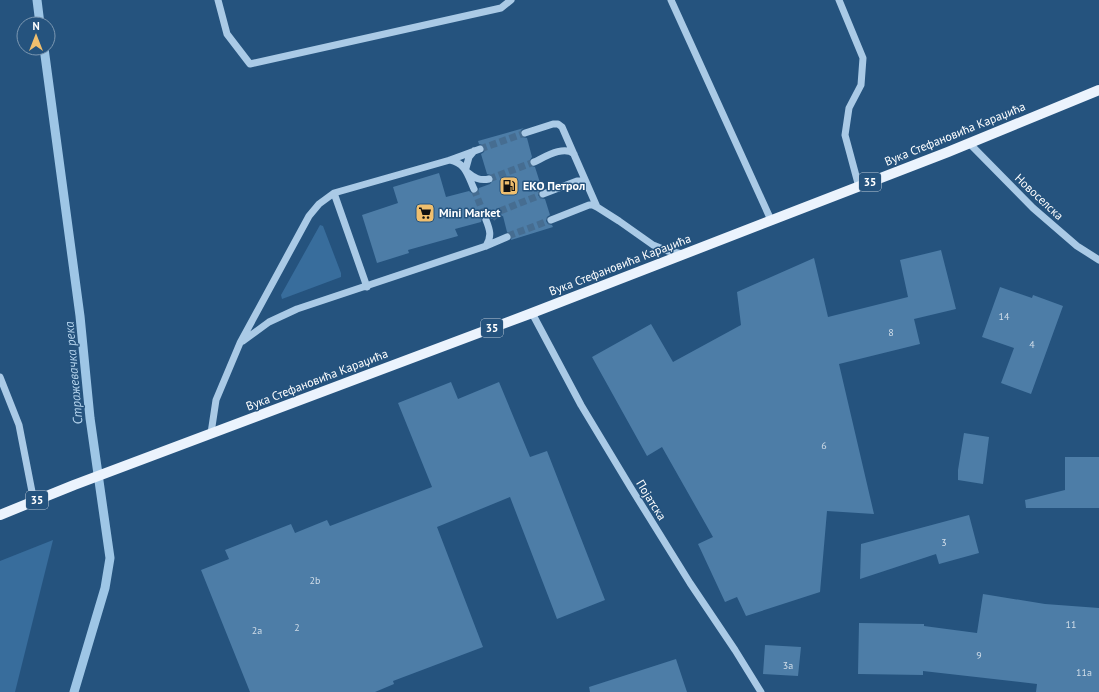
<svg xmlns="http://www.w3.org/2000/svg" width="1099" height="692" font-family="'PT Sans',sans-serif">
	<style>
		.green { fill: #386d9c }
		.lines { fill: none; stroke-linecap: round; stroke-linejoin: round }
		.stream { stroke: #9ec6e6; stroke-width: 9 }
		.building { fill: #4d7da7 }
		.minor-tunnel { stroke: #466d91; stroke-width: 7; stroke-dasharray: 7 3.5; stroke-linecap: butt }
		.minor { stroke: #aacae6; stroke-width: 7 }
		.major { stroke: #ebf3fd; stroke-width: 10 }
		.labels { text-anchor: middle; stroke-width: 3; stroke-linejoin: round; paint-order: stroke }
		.number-label { font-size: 10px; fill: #d2dee9 }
		.shield { fill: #25537e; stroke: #becbd8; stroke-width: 1 }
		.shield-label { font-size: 11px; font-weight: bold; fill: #fff }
		.street-label { font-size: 12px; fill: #fff; stroke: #25537e }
		.poi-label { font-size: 12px; font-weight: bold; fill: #fff; stroke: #25537e; text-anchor: start }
		.water-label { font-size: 13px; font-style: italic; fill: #b5d4ed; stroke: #25537e }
	</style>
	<rect width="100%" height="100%" fill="#25537e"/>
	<path class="green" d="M 320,225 L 323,226 L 341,273 L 341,277 L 282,299 L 281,295 Z
		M 53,540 L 15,692 L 0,692 L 0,561 Z"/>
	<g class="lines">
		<path class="stream" d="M 37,0 L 40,24
			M 44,48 L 80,316 L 90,418 L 110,558 L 105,588 L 74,692"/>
	</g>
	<path class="building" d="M 524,128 L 521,130 L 520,134 L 522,137 L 527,138 L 532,157 L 530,160 L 529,164 L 532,166 L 535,167 L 542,189 L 539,191 L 538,195 L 540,198 L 545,199 L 550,215 L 547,217 L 546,221 L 548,224 L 552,225 L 553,227 L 511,240 L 512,235 L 507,232 L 503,216 L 491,219 L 489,216 L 485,215 L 482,217 L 481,222 L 455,229 L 458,236 L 408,250 L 409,253 L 377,263 L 362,215 L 398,203 L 393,187 L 439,173 L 446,197 L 469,191 L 473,194 L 476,193 L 478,192 L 479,188 L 490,184 L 494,179 L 491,175 L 487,174 L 481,154 L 484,152 L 485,148 L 483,145 L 479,144 L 478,141 Z
		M 941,250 L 956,309 L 914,319 L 920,344 L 839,364 L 874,514 L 827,511 L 820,592 L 746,616 L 737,597 L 725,602 L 698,544 L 713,537 L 662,447 L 647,456 L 592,357 L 651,324 L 673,362 L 741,325 L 737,292 L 814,258 L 828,317 L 908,297 L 900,260 Z
		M 1000,287 L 1032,298 L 1033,295 L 1063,306 L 1031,394 L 1001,383 L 1014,348 L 982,337 Z
		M 451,382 L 458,399 L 499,382 L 530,457 L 547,451 L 605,600 L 557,619 L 510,497 L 437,527 L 483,647 L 393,681 L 394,684 L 375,692 L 250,692 L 201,570 L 229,559 L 225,550 L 291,524 L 295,533 L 327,520 L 330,526 L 432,487 L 398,403 Z
		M 964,433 L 989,437 L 983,484 L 958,480 L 958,470 Z
		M 1065,457 L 1099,457 L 1099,508 L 1026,508 L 1025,500 L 1065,490 Z
		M 969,515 L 979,553 L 939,564 L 936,554 L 860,579 L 861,544 Z
		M 983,594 L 1045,604 L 1099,608 L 1099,692 L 1036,692 L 1037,684 L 923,671 L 923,675 L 858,674 L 859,623 L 924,624 L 924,626 L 977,633 Z
		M 765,645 L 801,647 L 798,676 L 763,674 Z
		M 676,659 L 687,692 L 590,692 L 589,687 Z"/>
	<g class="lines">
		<path class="minor-tunnel" d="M 480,149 L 525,133
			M 489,179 L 534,162
			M 474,189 L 486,220
			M 492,218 L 500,211 L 543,194
			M 508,236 L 551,220"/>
		<path class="minor" d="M 218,0 L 227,34 L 250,64 L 501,8 L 511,0
			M 671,0 L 771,220
			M 839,0 L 863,58 L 861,85 L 849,108 L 845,135 L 859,187
			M 525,133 L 553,124 L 558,124 L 562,127 L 597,207 L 619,221 L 653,245 L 668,251 L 683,254
			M 969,143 L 1033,208 L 1077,246 L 1099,260
			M 450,160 C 466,163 468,176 474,189
			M 534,162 C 545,157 564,145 574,154
			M 466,168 L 469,157 L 474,151
			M 467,172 C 474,178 480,181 489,179
			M 334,193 L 367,287
			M 543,194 L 577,181 L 583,181 L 587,184
			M 486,220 C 490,230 492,236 486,246
			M 551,220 L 589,205 L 593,205 L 597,207
			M 532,313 L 581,405 L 631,488 L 690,583 L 735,650 L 761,692
			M 243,341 L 269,322 L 297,309 L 486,246 L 507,237
			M 0,377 L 19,425 L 34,502
			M 211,433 L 216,400 L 240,343 L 309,216 L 319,204 L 334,193 L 450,160 L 480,149"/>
		<path class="major" d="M 0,515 L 74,485 L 532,313 L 948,152 L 1099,90"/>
	</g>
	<defs>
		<g id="fuel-square" transform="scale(1)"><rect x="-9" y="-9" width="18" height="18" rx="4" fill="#f0bf6e" stroke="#25537e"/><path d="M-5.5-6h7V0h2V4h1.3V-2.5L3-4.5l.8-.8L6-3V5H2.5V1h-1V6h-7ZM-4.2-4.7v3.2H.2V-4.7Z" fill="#111"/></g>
		<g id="supermarket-square" transform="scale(1)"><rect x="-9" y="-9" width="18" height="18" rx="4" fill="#f0bf6e" stroke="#25537e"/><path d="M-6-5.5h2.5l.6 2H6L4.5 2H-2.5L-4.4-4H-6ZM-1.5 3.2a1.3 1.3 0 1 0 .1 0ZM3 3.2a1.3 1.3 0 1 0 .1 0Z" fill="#111"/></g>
	</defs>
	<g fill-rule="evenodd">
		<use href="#fuel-square" x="509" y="186"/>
		<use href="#supermarket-square" x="425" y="213"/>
	</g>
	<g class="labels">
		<g class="number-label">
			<text x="1004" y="320">14</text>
			<text x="891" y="336">8</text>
			<text x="1032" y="348">4</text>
			<text x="824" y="449">6</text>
			<text x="944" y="546">3</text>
			<text x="315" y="584">2b</text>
			<text x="1071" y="628">11</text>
			<text x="297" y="631">2</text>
			<text x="257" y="634">2a</text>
			<text x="979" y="659">9</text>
			<text x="788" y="669">3a</text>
			<text x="1084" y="676">11a</text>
		</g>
		<g class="shield">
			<rect x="859" y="173" width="22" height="18" rx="3"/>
			<rect x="481" y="319" width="22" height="18" rx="3"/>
			<rect x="26" y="491" width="22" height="18" rx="3"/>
		</g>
		<g class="shield-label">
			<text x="870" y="186">35</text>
			<text x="492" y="332">35</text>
			<text x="37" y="504">35</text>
		</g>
		<g class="street-label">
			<text transform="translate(955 134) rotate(-22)" y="4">Вука Стефановића Караџића</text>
			<text transform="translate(1039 197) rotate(43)" y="4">Новоселска</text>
			<text transform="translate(620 265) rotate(-21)" y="4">Вука Стефановића Караџића</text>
			<text transform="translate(317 380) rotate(-21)" y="4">Вука Стефановића Караџића</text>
			<text transform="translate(651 500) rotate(58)" y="4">Појатска</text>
		</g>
		<g class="poi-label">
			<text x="523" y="190">ЕКО Петрол</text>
			<text x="439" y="217">Mini Market</text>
		</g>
		<g class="water-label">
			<text transform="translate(73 373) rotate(-95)" y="5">Стражевачка река</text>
		</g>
	</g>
	<g transform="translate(36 36)"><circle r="19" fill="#25537e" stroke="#7c98b2"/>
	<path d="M0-3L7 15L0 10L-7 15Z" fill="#f0bf6e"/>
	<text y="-6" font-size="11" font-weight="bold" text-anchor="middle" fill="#ffffff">N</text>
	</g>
</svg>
